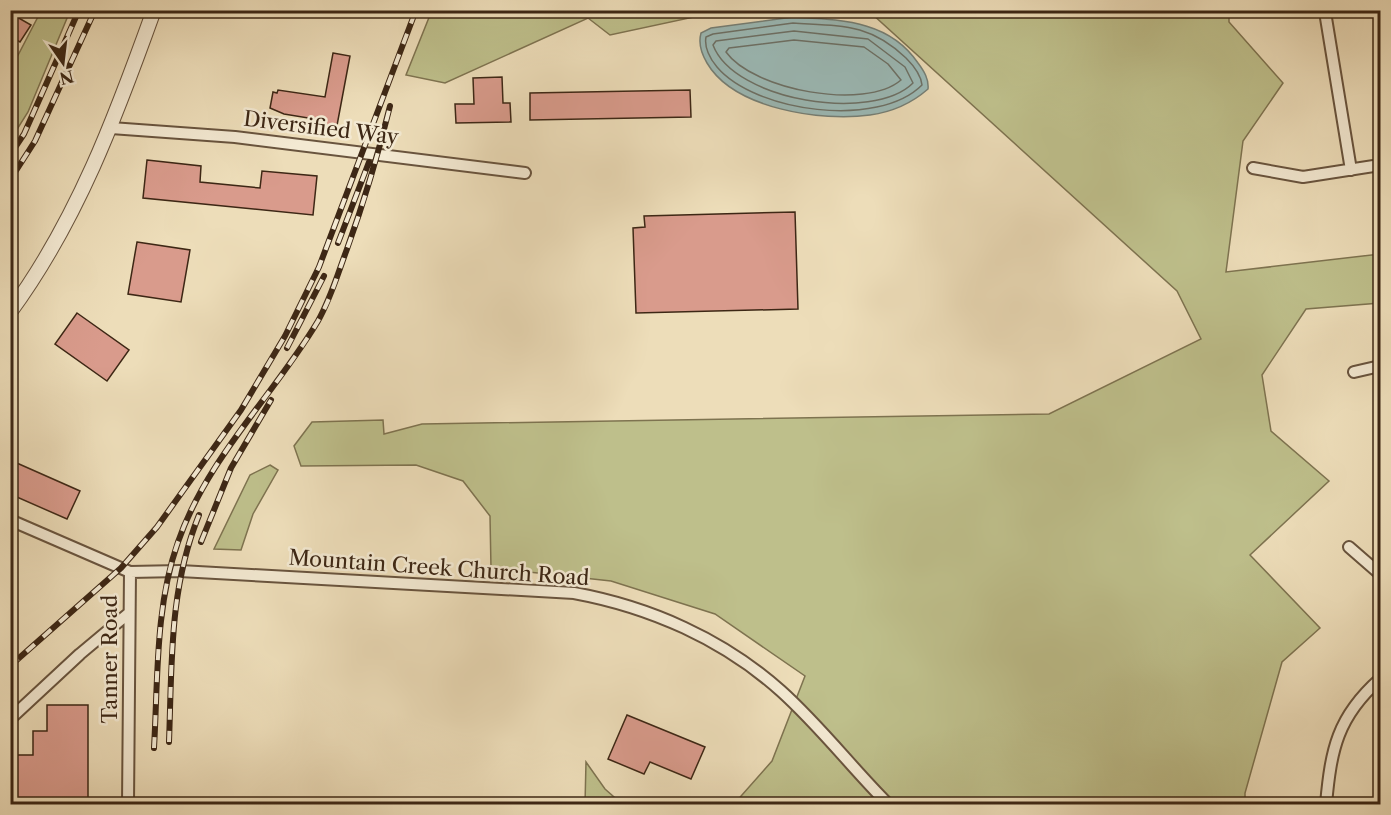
<svg xmlns="http://www.w3.org/2000/svg" width="1391" height="815" font-family="'Libre Caslon Text',serif">
	<style>
		.green { fill: #bebf8b; stroke: #7e7350; stroke-width: 1.5 }
		.water { fill: #9bbab7; stroke: #757f76; stroke-width: 1.5 }
		.lines { fill: none; stroke-linecap: round; stroke-linejoin: round }
		.shore { stroke: #6c7066; stroke-width: 1.5 }
		.building { fill: #d99b8c; stroke: #3d2715; stroke-width: 1.5 }
		.minor-casing { stroke: #69543e; stroke-width: 14 }
		.tertiary-casing { stroke: #69543e; stroke-width: 16 }
		.minor { stroke: #f3e9d2; stroke-width: 10 }
		.tertiary { stroke: #f3e9d2; stroke-width: 14 }
		.rail-casing { stroke: #3d2715; stroke-width: 6 }
		.rail { stroke: #f3e9d2; stroke-width: 4; stroke-dasharray: 11; stroke-linecap: butt }
		.labels { text-anchor: middle; stroke-width: 5; stroke-linejoin: round; paint-order: stroke }
		.street-label { font-size: 21px; fill: #3d2715; stroke: #f3e9d2 }
	</style>
	<rect width="100%" height="100%" fill="#edddb9"/>
	<filter id="stains"><feTurbulence type="fractalNoise" baseFrequency=".00333" numOctaves="4"/><feColorMatrix values="0 0 0 0 .2 0 0 0 0 .09 0 0 0 0 .02 0 0 0 .5 -.17"/></filter>
	<radialGradient id="worn" r=".72"><stop offset=".6" stop-color="#630" stop-opacity="0"/><stop offset="1" stop-color="#630" stop-opacity=".3"/></radialGradient>
	<path class="green" d="M 432,10 L 722,10 L 722,11 L 610,35 L 588,18 L 445,83 L 406,75 Z
		M 41,11 L 70,11 L 28,112 L 11,139 L 11,61 L 15,61 Z
		M 838,11 L 1229,11 L 1229,22 L 1283,83 L 1243,141 L 1226,272 L 1380,254 L 1380,303 L 1306,309 L 1262,375 L 1271,431 L 1329,481 L 1250,555 L 1320,628 L 1282,662 L 1245,793 L 1245,804 L 734,804 L 772,761 L 805,676 L 715,614 L 611,581 L 491,568 L 490,516 L 463,481 L 416,465 L 301,466 L 294,446 L 312,422 L 383,420 L 384,434 L 422,424 L 1049,414 L 1201,339 L 1177,291 L 872,14 Z
		M 270,465 L 278,470 L 253,514 L 241,550 L 214,549 L 250,475 Z
		M 586,762 L 605,789 L 622,804 L 585,804 Z"/>
	<path class="water" d="M 793,17 C 841,20 889,20 918,63 C 924,71 929,79 928,89 C 912,103 892,112 870,115 C 822,122 734,109 707,63 C 701,53 698,44 701,33 L 711,28 Z"/>
	<g class="lines">
		<path class="shore" d="M 793,23 C 841,26 869,23 906,58 C 913,65 921,75 922,85 C 878,129 755,112 717,67 C 710,59 704,47 706,37 L 713,34 Z
			M 794,31 L 868,39 L 905,67 L 913,83 C 873,123 734,101 713,45 L 716,41 Z
			M 794,40 L 864,47 L 888,64 L 901,80 C 865,111 753,90 726,52 L 729,48 Z"/>
	</g>
	<path class="building" d="M 10,13 L 31,25 L 20,42 L 10,36 Z
		M 333,53 L 350,56 L 335,136 L 319,133 L 321,120 L 284,114 L 270,108 L 273,92 L 277,93 L 278,90 L 325,97 Z
		M 502,77 L 503,103 L 510,103 L 511,122 L 456,123 L 455,104 L 474,104 L 473,78 Z
		M 690,90 L 691,117 L 530,120 L 530,93 Z
		M 147,160 L 201,166 L 200,182 L 260,188 L 262,171 L 317,176 L 313,215 L 143,198 Z
		M 795,212 L 798,309 L 636,313 L 633,228 L 645,227 L 644,216 Z
		M 137,242 L 190,250 L 181,302 L 128,294 Z
		M 77,313 L 129,350 L 107,381 L 55,344 Z
		M 10,460 L 80,491 L 67,519 L 10,494 Z
		M 47,705 L 88,705 L 88,804 L 10,804 L 10,755 L 33,755 L 33,731 L 47,731 Z
		M 627,715 L 705,747 L 691,779 L 650,762 L 644,774 L 608,759 Z"/>
	<g class="lines">
		<g class="minor-casing">
			<path id="minor" d="M 1326,18 L 1351,170
				M 111,128 L 235,137 L 525,173
				M 1253,168 L 1303,177 L 1380,165
				M 1354,372 L 1380,366
				M 10,520 L 130,572 L 180,571 L 574,593 C 650,607 723,639 781,691 C 820,726 852,768 888,804
				M 1349,547 L 1380,574
				M 10,719 L 80,654 L 129,613
				M 128,804 L 130,572
				M 1326,804 C 1331,750 1337,717 1380,679"/>
		</g>
		<g class="tertiary-casing">
			<path id="tertiary" d="M 10,312 C 77,221 116,116 154,10"/>
		</g>
		<use href="#minor" class="minor"/>
		<use href="#tertiary" class="tertiary"/>
		<g class="rail-casing">
			<path id="rail" d="M 10,155 L 24,134 L 79,10
				M 10,180 L 35,141 L 95,10
				M 338,243 L 369,162
				M 287,348 L 324,276
				M 201,542 L 231,468 L 271,400
				M 10,666 L 121,568 L 157,527 L 241,410 L 285,336 L 319,267 L 416,10
				M 169,742 C 172,663 169,589 199,515
				M 154,748 C 158,680 155,607 178,542 C 207,458 274,395 318,321 C 331,298 338,273 347,249 C 364,202 378,155 390,106"/>
		</g>
		<use href="#rail" class="rail"/>
	</g>
	<g class="labels">
		<g class="street-label">
			<text transform="translate(321 128) rotate(7)" y="7">Diversified Way</text>
			<text transform="translate(439 568) rotate(4)" y="7">Mountain Creek Church Road</text>
			<text transform="translate(110 659) rotate(-90)" y="7">Tanner Road</text>
		</g>
	</g>
	<rect width="1391" height="815" fill="none" stroke="#edddb9" stroke-width="36"/>
	<rect x="12" y="12" width="1367" height="791" fill="none" stroke="#3d2715" stroke-width="3"/>
	<rect x="18" y="18" width="1355" height="779" fill="none" stroke="#3d2715" stroke-width="1.5"/>
	<g transform="translate(63 63) rotate(166)" stroke="#f3e9d2" stroke-width="4.5" paint-order="stroke">
	<path d="M0-4.5L10 22L0 15L-10 22Z" fill="#3d2715"/>
	<text y="-9" font-size="16" font-weight="bold" text-anchor="middle" fill="#3d2715">N</text>
	</g>
	<rect width="100%" height="100%" filter="url(#stains)"/>
	<rect width="100%" height="100%" fill="url(#worn)"/>
</svg>
